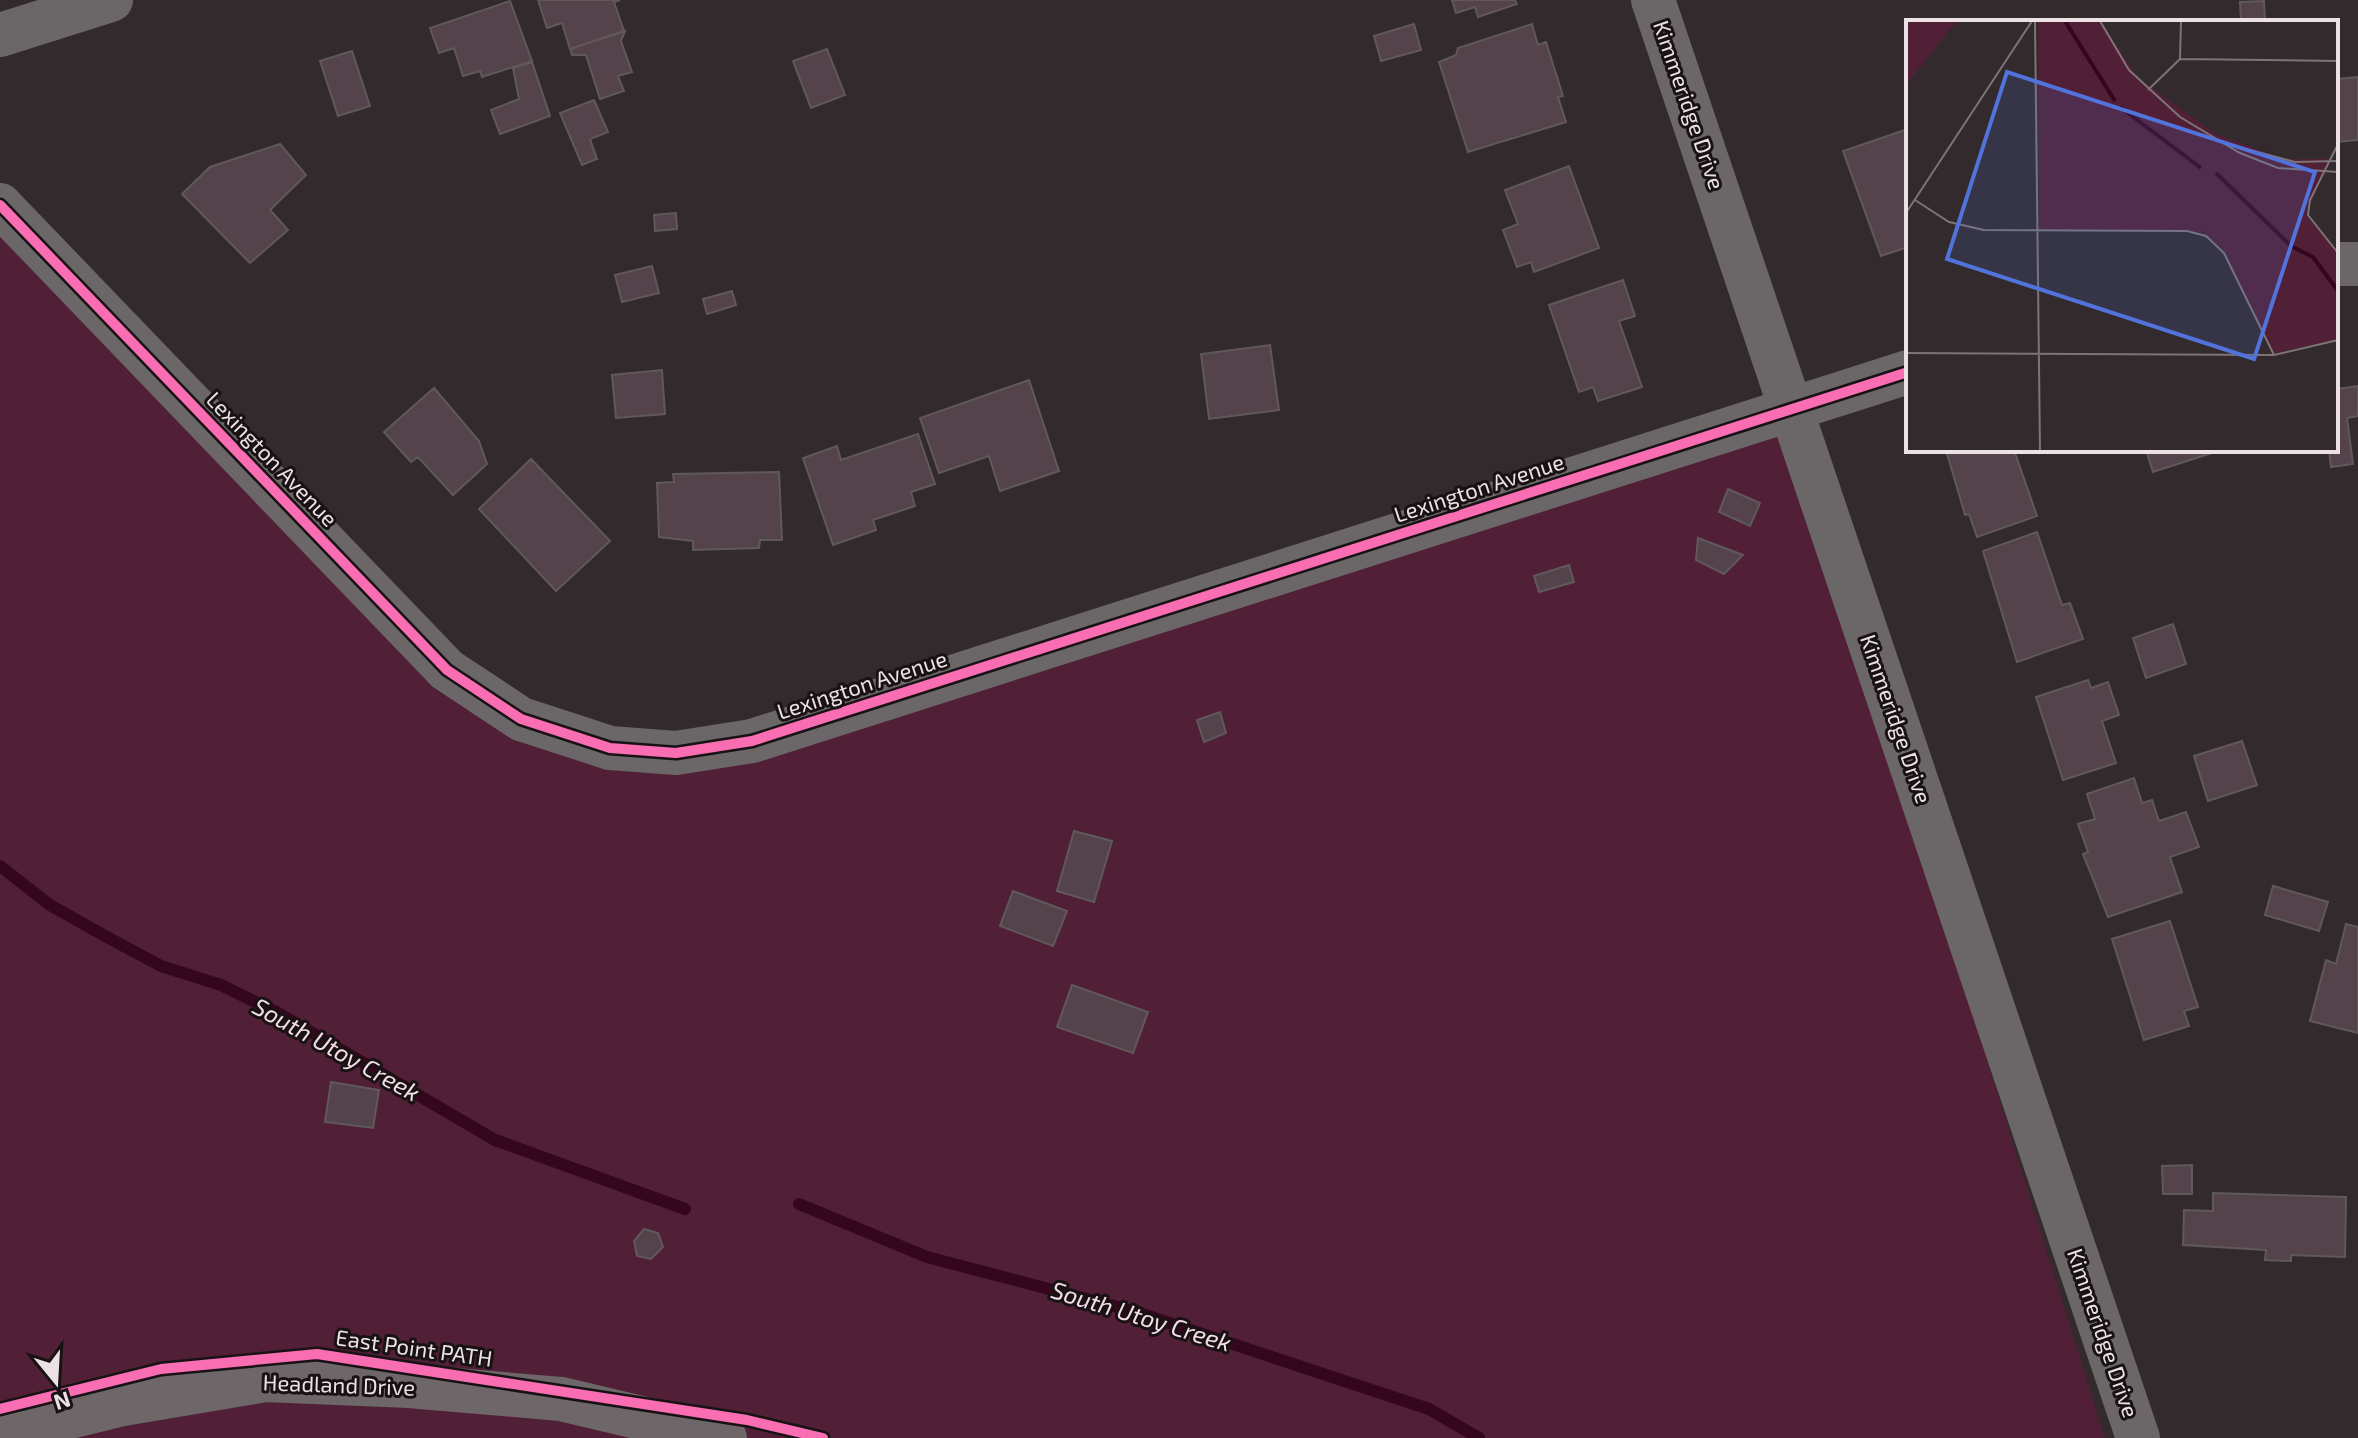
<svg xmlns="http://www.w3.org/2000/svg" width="2358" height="1438" font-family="'Exo 2',sans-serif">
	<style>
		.green { fill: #512037 }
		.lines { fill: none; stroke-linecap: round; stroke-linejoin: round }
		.stream { stroke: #35071e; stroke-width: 12 }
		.building { fill: #54434a; stroke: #60595b; stroke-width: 2 }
		.minor { stroke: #6b6768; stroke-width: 44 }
		.major { stroke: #6e6769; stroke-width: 44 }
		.cycleway-casing { stroke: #191214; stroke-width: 15 }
		.cycleway { stroke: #f96db3; stroke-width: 10 }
		.labels { text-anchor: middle; stroke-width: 6; stroke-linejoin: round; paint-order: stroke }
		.street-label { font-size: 22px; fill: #ece2e5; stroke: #191214 }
		.water-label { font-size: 24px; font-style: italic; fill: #f4dde5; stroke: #191214 }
		.inset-river { fill: none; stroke: #35071e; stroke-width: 4 }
		.inset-road { fill: none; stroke: #7c7477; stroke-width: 2 }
		.view { fill: #5173db; fill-opacity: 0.15; stroke: #5173db; stroke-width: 4 }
		.inset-edge { fill: none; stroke: #ece2e5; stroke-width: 4 }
	</style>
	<rect width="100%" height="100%" fill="#322a2d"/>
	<path class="green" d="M 0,195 L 453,684 L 640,767 L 1784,409 L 2105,1438 L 0,1438 Z"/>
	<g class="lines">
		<path class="stream" d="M 0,866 L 50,905 L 105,936 L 161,966 L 221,985 L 278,1013 L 495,1140 L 685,1209
			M 799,1204 L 927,1257 L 1133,1311 L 1429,1409 L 1479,1438"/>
	</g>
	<path class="building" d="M 538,0 L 620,0 L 614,2 L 624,31 L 570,49 L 562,23 L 547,28 Z
		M 1452,0 L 1515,0 L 1517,4 L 1478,17 L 1475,7 L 1456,13 Z
		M 510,1 L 532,61 L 482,77 L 480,71 L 463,76 L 454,48 L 439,53 L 430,28 Z
		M 2264,1 L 2265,22 L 2241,22 L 2240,2 Z
		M 1414,24 L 1421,50 L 1381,61 L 1374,36 Z
		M 1532,24 L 1538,45 L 1546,42 L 1563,96 L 1558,97 L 1566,122 L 1468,152 L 1439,62 L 1456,55 L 1458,48 Z
		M 625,31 L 621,41 L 632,72 L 618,76 L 624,91 L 600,99 L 586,55 L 572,55 L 570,49 Z
		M 827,49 L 845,95 L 811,108 L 793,61 Z
		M 352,51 L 370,106 L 338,116 L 320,61 Z
		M 532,62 L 550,116 L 500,134 L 491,110 L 519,99 L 513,68 Z
		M 2358,77 L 2358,140 L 2336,142 L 2336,79 Z
		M 594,100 L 608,132 L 590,139 L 597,159 L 582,165 L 560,113 Z
		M 1908,129 L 1908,247 L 1881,256 L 1843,151 Z
		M 280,144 L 306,175 L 270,210 L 288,230 L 250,263 L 182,194 L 210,167 Z
		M 1569,166 L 1599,248 L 1534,272 L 1531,262 L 1517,267 L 1503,230 L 1518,224 L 1505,190 Z
		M 676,213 L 677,229 L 655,231 L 654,215 Z
		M 652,266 L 659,293 L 622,302 L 615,275 Z
		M 1623,280 L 1635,316 L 1619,321 L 1642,387 L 1598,401 L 1593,387 L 1579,392 L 1549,305 Z
		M 732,291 L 736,305 L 707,314 L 703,299 Z
		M 1270,345 L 1279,410 L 1209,419 L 1201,354 Z
		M 662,370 L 665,414 L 616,418 L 612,375 Z
		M 1029,380 L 1059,471 L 1000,491 L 989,456 L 939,473 L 920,418 Z
		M 2358,386 L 2358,416 L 2347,418 L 2353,464 L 2331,467 L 2329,450 L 2336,450 L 2336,389 Z
		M 434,388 L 479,441 L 487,464 L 453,495 L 418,457 L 411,462 L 384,432 Z
		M 918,434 L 935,484 L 911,492 L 915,506 L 873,520 L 876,530 L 833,545 L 803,458 L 837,446 L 841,460 Z
		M 1946,450 L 2014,450 L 2037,516 L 1977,537 L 1969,514 L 1965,515 Z
		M 2146,450 L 2221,450 L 2153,472 Z
		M 531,459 L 610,541 L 556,591 L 479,509 Z
		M 779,472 L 782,540 L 760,540 L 759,548 L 693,550 L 693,541 L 659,537 L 657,483 L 674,482 L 673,474 Z
		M 1728,489 L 1760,503 L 1750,526 L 1719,512 Z
		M 2037,532 L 2062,605 L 2070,603 L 2083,639 L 2017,662 L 1983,551 Z
		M 1698,538 L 1743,555 L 1724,574 L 1696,560 Z
		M 1569,565 L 1574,582 L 1539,592 L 1534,576 Z
		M 2173,624 L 2186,664 L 2146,678 L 2133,638 Z
		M 2088,680 L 2091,688 L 2108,682 L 2119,715 L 2102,721 L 2116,763 L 2063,780 L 2036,697 Z
		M 1220,712 L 1226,733 L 1204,742 L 1197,720 Z
		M 2242,741 L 2257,785 L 2208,801 L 2194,756 Z
		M 2134,778 L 2142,803 L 2152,800 L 2159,821 L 2186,812 L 2199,847 L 2170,857 L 2182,892 L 2108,917 L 2083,854 L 2088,852 L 2078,824 L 2095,819 L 2087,794 Z
		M 1074,831 L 1112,841 L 1094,902 L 1057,891 Z
		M 2273,886 L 2328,902 L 2319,931 L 2265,915 Z
		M 1013,891 L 1067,911 L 1053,946 L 1000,926 Z
		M 2170,921 L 2198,1007 L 2184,1011 L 2189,1026 L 2144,1040 L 2112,939 Z
		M 2346,924 L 2358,927 L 2358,1033 L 2310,1021 L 2326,960 L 2336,964 Z
		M 1072,985 L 1148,1012 L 1133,1053 L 1057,1027 Z
		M 331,1082 L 379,1090 L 373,1128 L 325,1122 Z
		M 2192,1165 L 2192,1194 L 2163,1194 L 2162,1166 Z
		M 2213,1193 L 2346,1197 L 2345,1257 L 2291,1255 L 2291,1261 L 2265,1260 L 2266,1250 L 2183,1245 L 2184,1210 L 2213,1211 Z
		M 644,1229 L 658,1233 L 663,1247 L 651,1259 L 637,1256 L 634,1241 Z"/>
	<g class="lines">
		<path class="minor" d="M 1653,0 L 2138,1438
			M 0,35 L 111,0
			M 0,205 L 447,670 L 521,719 L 610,748 L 676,753 L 752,741 L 1908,372
			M 2336,264 L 2358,264"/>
		<path class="major" d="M 0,1434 L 123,1404 L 266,1380 L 409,1386 L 561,1399 L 725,1438"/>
		<g class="cycleway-casing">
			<path id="cycleway" d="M 0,205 L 447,670 L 521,719 L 610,748 L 676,753 L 752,741 L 1908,372
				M 0,1409 L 161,1369 L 317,1354 L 747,1420 L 823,1438"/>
		</g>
		<use href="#cycleway" class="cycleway"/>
	</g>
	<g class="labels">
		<g class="street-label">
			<text transform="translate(1689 105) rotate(71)" y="8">Kimmeridge Drive</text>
			<text transform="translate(272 459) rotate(46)" y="8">Lexington Avenue</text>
			<text transform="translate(1479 488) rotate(-18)" y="8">Lexington Avenue</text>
			<text transform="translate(862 685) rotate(-18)" y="8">Lexington Avenue</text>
			<text transform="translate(1896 719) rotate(71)" y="8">Kimmeridge Drive</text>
			<text transform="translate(2103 1333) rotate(71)" y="8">Kimmeridge Drive</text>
			<text transform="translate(414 1348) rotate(8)" y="8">East Point PATH</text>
			<text transform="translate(339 1385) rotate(2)" y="8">Headland Drive</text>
		</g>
		<g class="water-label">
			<text transform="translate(336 1050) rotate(29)" y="8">South Utoy Creek</text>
			<text transform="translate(1141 1317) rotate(17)" y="8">South Utoy Creek</text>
		</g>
	</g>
	<g transform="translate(1906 20)">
		<rect width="432" height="432" fill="#322a2d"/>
		<path d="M 0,1 L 51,1 L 0,65 ZM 132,1 L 195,1 L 231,57 L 308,113 L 377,139 L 424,139 L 400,195 L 432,231 L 432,319 L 366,334 L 318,231 L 297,212 L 133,210 Z" fill="#512037"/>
		<path class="inset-river" d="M 159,1 L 209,81M 214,87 L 295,148M 310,153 L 385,226 L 407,237 L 432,271"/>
		<path class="inset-road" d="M 129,1 L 134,431M 194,1 L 223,50 L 274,97 L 334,133 L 372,148 L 432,152M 274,39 L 432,41M 242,70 L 274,39 L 275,1M 432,124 L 404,180 L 402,195 L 432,233M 340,129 L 389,142 L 432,141M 9,180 L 43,202 L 78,210 L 281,211 L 300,216 L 318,233 L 368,335M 0,193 L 126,1M 0,333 L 368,335 L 432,320"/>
		<path class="view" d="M 101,52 L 409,152 L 348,339 L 41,239 Z"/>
		<rect width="432" height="432" class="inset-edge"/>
	</g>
	<g transform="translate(56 1382) rotate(162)" stroke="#191214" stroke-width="6" paint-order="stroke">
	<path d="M0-6L14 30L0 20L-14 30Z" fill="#ece2e5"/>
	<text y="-12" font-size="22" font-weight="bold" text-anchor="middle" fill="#ece2e5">N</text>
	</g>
</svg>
